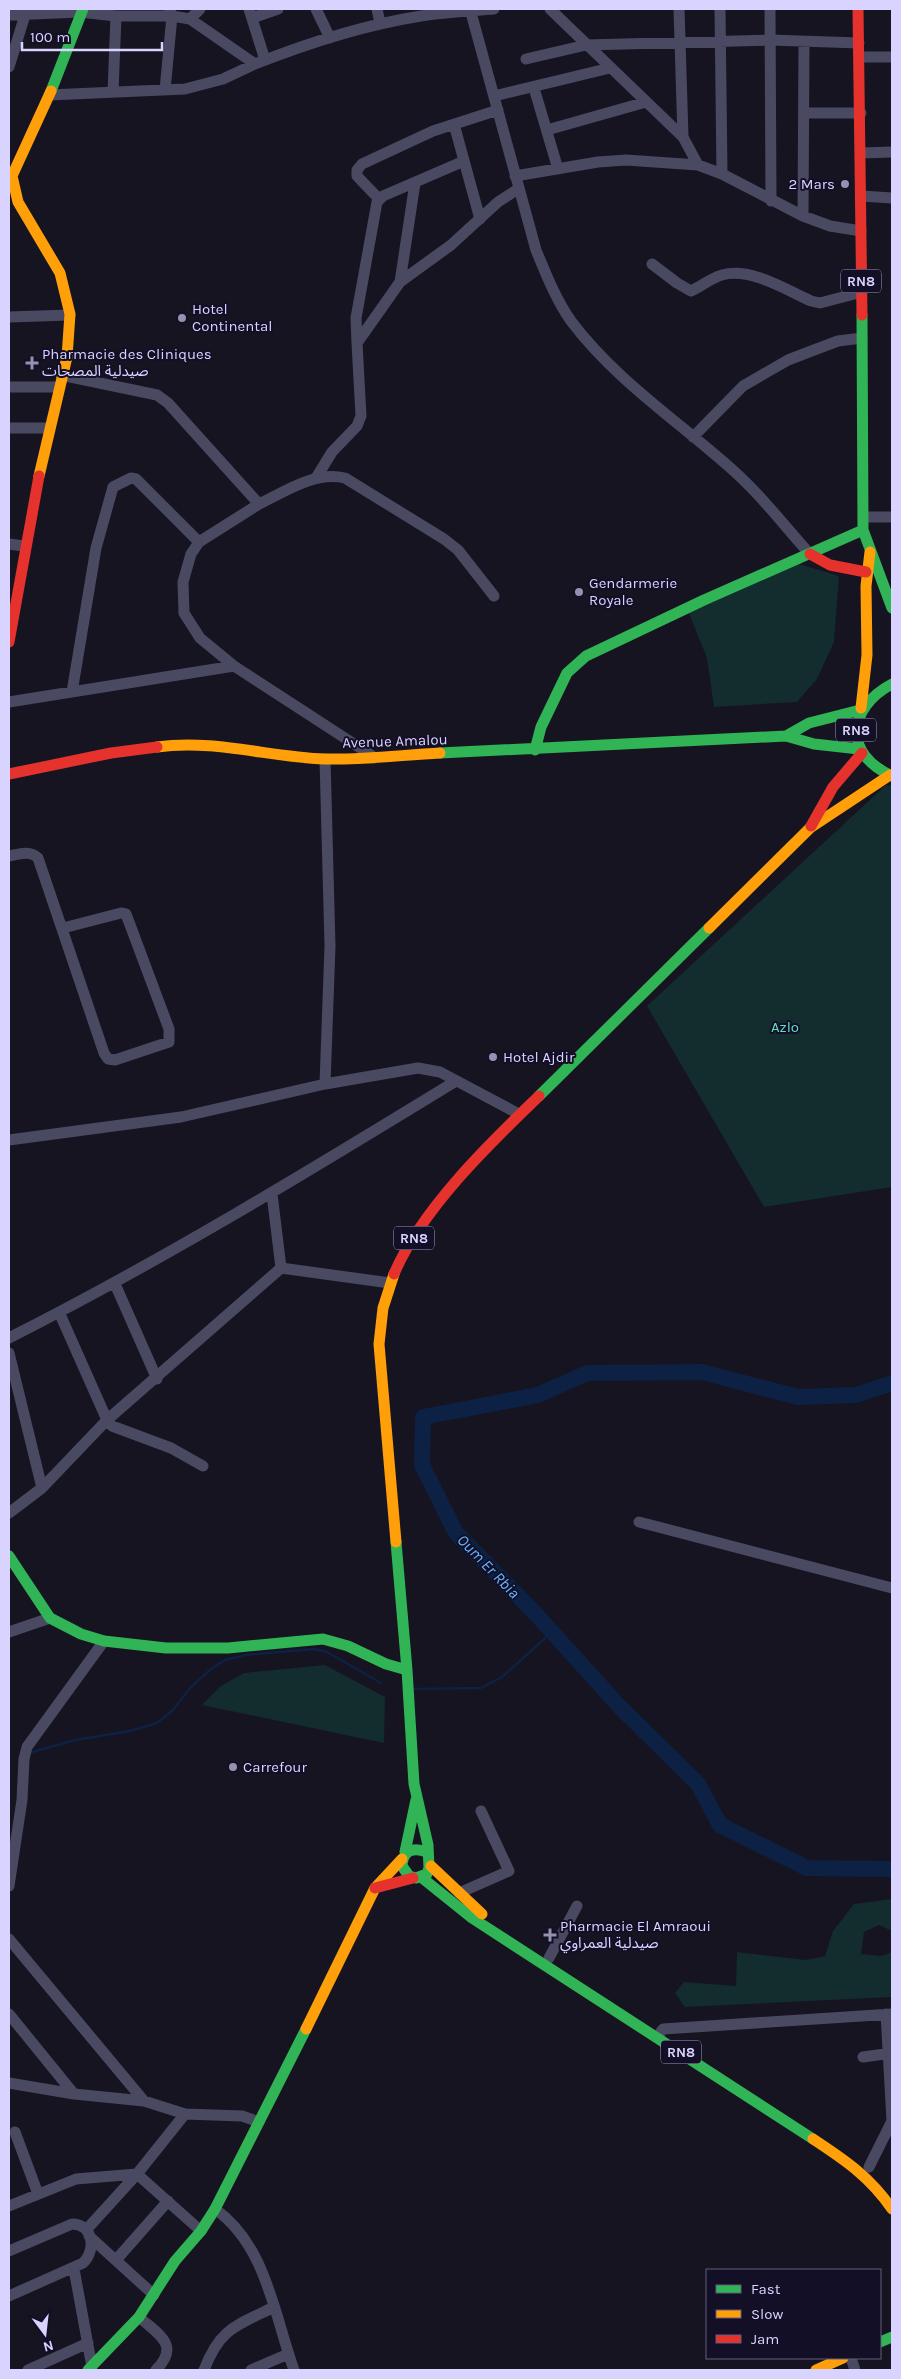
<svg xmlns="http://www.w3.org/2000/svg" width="901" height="2379" font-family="Karla,'Noto Sans Arabic',sans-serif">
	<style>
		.green { fill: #132c2d }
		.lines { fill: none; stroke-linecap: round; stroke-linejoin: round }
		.stream { stroke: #0d2144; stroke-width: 2.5 }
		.river { stroke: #0d2144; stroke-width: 16 }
		.street { stroke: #4a4962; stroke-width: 11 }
		.fast { stroke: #30b455; stroke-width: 11 }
		.slow { stroke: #ff9f0a; stroke-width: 11 }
		.jam { stroke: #e5322d; stroke-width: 11 }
		.poi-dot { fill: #9591b1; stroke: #130f26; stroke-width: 2 }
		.labels { text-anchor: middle; stroke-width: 4; stroke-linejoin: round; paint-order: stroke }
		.shield { fill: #130f26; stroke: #9e99be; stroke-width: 1 }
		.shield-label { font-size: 14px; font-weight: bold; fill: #d9d4ff }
		.poi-label { font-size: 15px; fill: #d9d4ff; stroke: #130f26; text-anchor: start }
		.street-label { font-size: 15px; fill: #d9d4ff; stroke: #130f26 }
		.park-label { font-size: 15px; fill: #5fe0c0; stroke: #130f26 }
		.water-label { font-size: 16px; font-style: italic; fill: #62b6ff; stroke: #130f26 }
	</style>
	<rect width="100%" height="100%" fill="#161421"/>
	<path class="green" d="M 799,564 L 839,576 L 834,642 L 817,679 L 797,702 L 714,707 L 707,658 L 688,611 Z
		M 886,785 L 892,786 L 892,1187 L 764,1207 L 647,1006 Z
		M 325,1665 L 385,1697 L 384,1743 L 202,1705 L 221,1686 L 244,1673 Z
		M 892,1899 L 892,1931 L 879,1925 L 864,1932 L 861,1954 L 881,1956 L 892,1952 L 892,1997 L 685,2007 L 675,1993 L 684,1982 L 736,1986 L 737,1952 L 806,1960 L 825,1956 L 833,1931 L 854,1904 Z"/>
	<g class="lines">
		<path class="stream" d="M 415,1689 L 481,1688 L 502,1677 L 552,1632
			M 29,1753 L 75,1740 L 130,1731 L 157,1723 L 172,1711 L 191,1687 L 211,1669 L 225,1660 L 246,1655 L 314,1649 L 327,1652 L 381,1683"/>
		<path class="river" d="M 892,1383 L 856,1395 L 798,1397 L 702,1372 L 587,1373 L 538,1395 L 423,1417 L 422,1465 L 456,1533 L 534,1612 L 619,1706 L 698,1784 L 720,1825 L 807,1868 L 892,1869"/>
		<path class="street" d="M 249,9 L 265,60
			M 316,9 L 330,38
			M 377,9 L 380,23
			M 470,9 L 536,250 C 546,274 556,300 571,321 C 616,381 681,423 736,473 C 764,498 785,527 810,554
			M 550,9 L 683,137 L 698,165
			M 679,9 L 683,137
			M 720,9 L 722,174
			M 770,9 L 771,201
			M 9,15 L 80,12 L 116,16 L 172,16 L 190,19 L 255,64 C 308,43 364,25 421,16 C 445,12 470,11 494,9
			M 252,18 L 278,9
			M 190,19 L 200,9
			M 860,57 L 892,57
			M 526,59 L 586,45 L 770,40 L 859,43
			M 9,67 L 25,15
			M 534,88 L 558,169
			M 165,90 L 172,16 L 170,10
			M 113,92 L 116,16
			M 49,95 L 185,89 L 223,79 L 255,64
			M 494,96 L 610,68
			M 804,113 L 861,113
			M 454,124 L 480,219
			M 547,130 L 646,102
			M 861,153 L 892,152
			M 464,161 L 383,196 L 377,202 L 356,318 L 357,343 L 400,282 L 451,245 L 498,202 L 518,189
			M 515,176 L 598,162 L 626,160 L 698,165 L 722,174 L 803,216 L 830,226 L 861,231
			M 861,196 L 892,198
			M 379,199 L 357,176 L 357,170 L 362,164 L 433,131 L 498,110
			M 803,216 L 804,42
			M 652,264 L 677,283 L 691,291 C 702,286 711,278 722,275 C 751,267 786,290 811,301 L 820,303 L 862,292
			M 400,282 L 415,183
			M 9,317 L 70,315
			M 61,375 L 157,395 L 168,403 L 259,504 L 199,542 L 191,554 L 183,582 L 184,613 L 200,638 L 234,666 L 371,755
			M 9,387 L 58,387
			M 9,428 L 49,428
			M 693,437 L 743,386 L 788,360 L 814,350 L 838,341 L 862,338
			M 316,478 L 332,452 L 357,426 L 361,416 L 357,343
			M 259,504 C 286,491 315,471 345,478 L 444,539 L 458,550 L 494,596
			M 863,517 L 892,517
			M 9,544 L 24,546
			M 72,692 L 96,548 L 113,487 L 131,478 L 136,479 L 199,542
			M 9,702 L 234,666
			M 9,856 C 19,854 30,850 38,858 L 104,1053 L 108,1059 L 115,1060 L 169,1042 L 169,1029 L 126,914 L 121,913 L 63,928
			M 325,1084 L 330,946 L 325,759
			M 9,1140 L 181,1117 L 325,1084 L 418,1068 L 440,1072 L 519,1114
			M 272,1194 L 281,1268 L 390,1283
			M 115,1284 L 157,1379
			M 59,1312 L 107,1420 L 112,1426 L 171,1448 L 203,1466
			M 9,1338 C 163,1260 309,1171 456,1081
			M 9,1353 L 42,1488
			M 9,1513 L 42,1488 L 107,1420 L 281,1268
			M 639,1522 L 892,1588
			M 9,1632 L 50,1618
			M 9,1886 L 22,1800 L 24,1759 L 27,1747 L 104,1641
			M 459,1893 L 509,1871 L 481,1811
			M 9,1939 L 144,2101
			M 549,1958 L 577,1906
			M 9,2014 L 74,2094
			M 657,2037 L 663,2029 L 892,2014
			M 863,2057 L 892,2053
			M 9,2083 L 74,2094 L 144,2101 L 185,2114 L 242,2116 L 259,2122
			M 15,2132 L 38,2194
			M 869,2167 L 892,2121 L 886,2014
			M 9,2206 L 76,2179 L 137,2174 L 185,2114
			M 215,2209 C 266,2245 274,2314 294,2370
			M 87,2229 L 137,2174 L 201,2231
			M 89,2236 L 154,2295
			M 9,2251 L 72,2224 C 94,2224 96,2251 83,2263 L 9,2296
			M 116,2260 L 168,2201
			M 74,2269 L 92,2367
			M 139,2317 C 158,2334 181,2345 156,2370
			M 851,2358 L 855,2370
			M 28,2370 L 88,2343
			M 204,2370 C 220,2328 236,2326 274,2307
			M 251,2370 L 288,2354"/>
		<path class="fast" d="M 51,91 L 83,9
			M 862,315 L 863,530 L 892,608
			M 892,684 C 847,708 843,754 892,776
			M 786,736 L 809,723 L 860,710
			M 535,750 L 541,727 L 567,673 L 586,656 L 704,600 L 863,530
			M 440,753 L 786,736 L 814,744 L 859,749
			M 539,1096 L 709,928
			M 396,1542 L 407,1670 L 414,1784 L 428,1845 L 429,1868 L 427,1874 L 416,1878 L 409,1876 L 402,1866 C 403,1850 413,1847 427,1852
			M 9,1556 L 50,1618 L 81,1634 L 104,1641 L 166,1648 L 228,1648 L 323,1639 L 348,1646 L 386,1664 L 407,1670
			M 405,1852 L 416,1800
			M 421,1877 L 472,1918 L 813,2139
			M 880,2342 L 892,2337
			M 88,2370 L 139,2317 L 175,2261 L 201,2231 L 215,2209 L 306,2029"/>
		<path class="slow" d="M 39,476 L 67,357 L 70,314 L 60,273 L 18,202 L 12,176 L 51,91
			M 861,708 L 867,655 L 866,586 L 870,552
			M 157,747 C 213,739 269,757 325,759 C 363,760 402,755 440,753
			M 709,928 L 810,828 L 890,775
			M 394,1274 L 383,1308 L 379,1344 L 396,1542
			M 431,1866 L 482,1914
			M 306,2029 L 375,1888 L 402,1859
			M 813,2139 C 845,2160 870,2177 892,2209
			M 816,2370 L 843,2358"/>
		<path class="jam" d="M 858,9 L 862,315
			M 810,554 L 830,565 L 866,572
			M 9,642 L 39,476
			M 9,774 L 111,753 L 157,747
			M 811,826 L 833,787 L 862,753
			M 394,1274 C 421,1210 489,1144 539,1096
			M 375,1888 L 413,1878"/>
	</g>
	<g class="poi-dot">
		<circle cx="845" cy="184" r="5"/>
		<circle cx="182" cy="318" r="5"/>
		<path d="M29.5 355.5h5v5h5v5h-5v5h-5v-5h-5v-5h5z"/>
		<circle cx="579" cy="592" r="5"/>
		<circle cx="493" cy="1057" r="5"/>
		<circle cx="233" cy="1767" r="5"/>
		<path d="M547.5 1927.5h5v5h5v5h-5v5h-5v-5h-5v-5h5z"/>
	</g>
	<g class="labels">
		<g class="shield">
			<rect x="841" y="269.5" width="40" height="23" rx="4"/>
			<rect x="836" y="718.5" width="40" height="23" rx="4"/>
			<rect x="394" y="1226.5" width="40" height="23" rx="4"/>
			<rect x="661" y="2040.5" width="40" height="23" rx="4"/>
		</g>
		<g class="shield-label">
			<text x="861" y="286">RN8</text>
			<text x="856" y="735">RN8</text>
			<text x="414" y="1243">RN8</text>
			<text x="681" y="2057">RN8</text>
		</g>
		<g class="poi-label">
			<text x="835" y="189" text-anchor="end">2 Mars</text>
			<text x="192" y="314">Hotel<tspan x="192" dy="17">Continental</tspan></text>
			<text x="42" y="359">Pharmacie des Cliniques<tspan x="42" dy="17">صيدلية المصحات</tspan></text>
			<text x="589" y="588">Gendarmerie<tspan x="589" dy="17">Royale</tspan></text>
			<text x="503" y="1062">Hotel Ajdir</text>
			<text x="243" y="1772">Carrefour</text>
			<text x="560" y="1931">Pharmacie El Amraoui<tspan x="560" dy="17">صيدلية العمراوي</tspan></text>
		</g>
		<g class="street-label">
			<text transform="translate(395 741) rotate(-2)" y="5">Avenue Amalou</text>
		</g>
		<g class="park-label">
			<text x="785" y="1032">Azlo</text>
		</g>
		<g class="water-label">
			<text transform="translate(489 1566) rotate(46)" y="6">Oum Er Rbia</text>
		</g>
	</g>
	<rect width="901" height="2379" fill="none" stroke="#d9d4ff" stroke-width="20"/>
	<rect x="706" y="2269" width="175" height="90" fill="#130f26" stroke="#625e7d"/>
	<rect x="716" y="2285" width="25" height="8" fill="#30b455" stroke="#625e7d"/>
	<text x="751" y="2294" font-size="15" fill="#d9d4ff">Fast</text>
	<rect x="716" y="2310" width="25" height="8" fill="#ff9f0a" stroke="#625e7d"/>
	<text x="751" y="2319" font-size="15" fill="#d9d4ff">Slow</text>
	<rect x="716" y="2335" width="25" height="8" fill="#e5322d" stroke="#625e7d"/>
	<text x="751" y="2344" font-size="15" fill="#d9d4ff">Jam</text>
	<g transform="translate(45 2334) rotate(165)" stroke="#130f26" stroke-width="4" paint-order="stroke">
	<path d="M0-4L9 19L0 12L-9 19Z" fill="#d9d4ff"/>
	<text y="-8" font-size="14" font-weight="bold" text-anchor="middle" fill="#d9d4ff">N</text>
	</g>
	<path d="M22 42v8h140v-8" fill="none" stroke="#d9d4ff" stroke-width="2.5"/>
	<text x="30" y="42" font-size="15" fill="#d9d4ff" stroke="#130f26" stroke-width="4" paint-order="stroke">100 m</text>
</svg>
